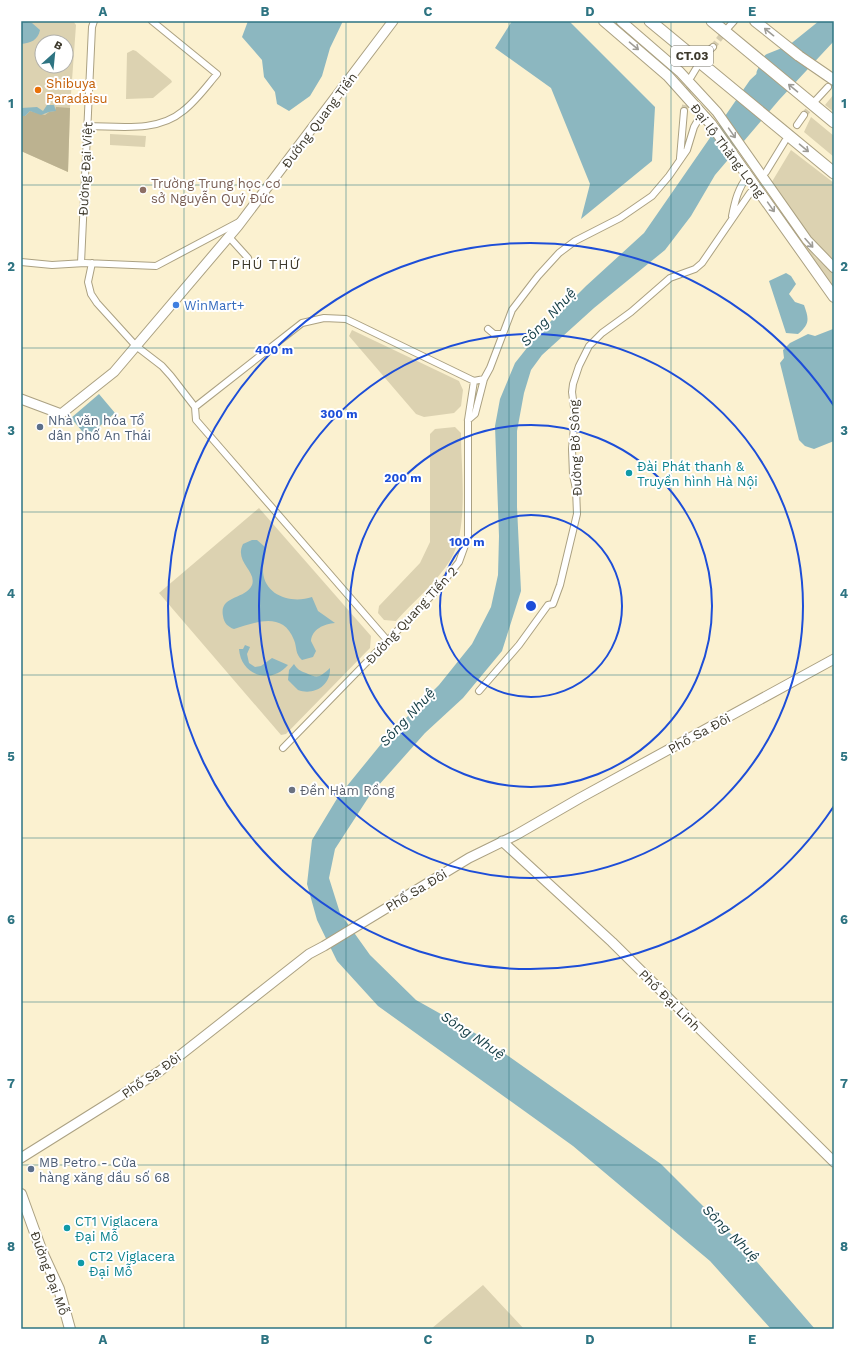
<svg xmlns="http://www.w3.org/2000/svg" width="855" height="1350" font-family="'Work Sans',sans-serif">
	<style>
		.green { fill: #dcd2b1; fill-rule: evenodd }
		.forest { fill: #bcb290 }
		.water { fill: #8cb7c0 }
		.lines { fill: none; stroke-linecap: round; stroke-linejoin: round }
		.river { stroke: #8cb7c0; stroke-width: 11 }
		.street-tunnel { stroke: #d5ccaf; stroke-width: 6; stroke-dasharray: 6 3; stroke-linecap: butt }
		.street-casing { stroke: #aba182; stroke-width: 8 }
		.secondary-casing { stroke: #aba182; stroke-width: 11 }
		.primary-casing { stroke: #aba182; stroke-width: 12 }
		.highway-casing { stroke: #aba182; stroke-width: 13 }
		.street { stroke: #fff; stroke-width: 6 }
		.secondary { stroke: #fff; stroke-width: 9 }
		.primary { stroke: #fff; stroke-width: 10 }
		.highway { stroke: #fff; stroke-width: 11 }
		.oneway { stroke: #9e9c96 }
		.grid { fill: none; stroke: #2e7482; stroke-width: 1; stroke-opacity: 0.55 }
		.ring { fill: none; stroke: #1d4ed8; stroke-width: 2 }
		.food-dot { fill: #e8710a; stroke: #fff; stroke-width: 1.5 }
		.education-dot { fill: #8d6e63; stroke: #fff; stroke-width: 1.5 }
		.shop-dot { fill: #3f7fe0; stroke: #fff; stroke-width: 1.5 }
		.service-dot { fill: #5c6f8a; stroke: #fff; stroke-width: 1.5 }
		.culture-dot { fill: #0f9aa8; stroke: #fff; stroke-width: 1.5 }
		.worship-dot { fill: #6b7280; stroke: #fff; stroke-width: 1.5 }
		.labels { text-anchor: middle; stroke-width: 4; stroke-linejoin: round; paint-order: stroke }
		.shield { fill: #fff; stroke: #77746b; stroke-width: 1 }
		.shield-label { font-size: 12px; font-weight: bold; fill: #3d392c }
		.food-label { font-size: 13px; fill: #c56008; stroke: #fff; text-anchor: start }
		.street-label { font-size: 13px; fill: #3d392c; stroke: #fff }
		.education-label { font-size: 13px; fill: #785e54; stroke: #fff; text-anchor: start }
		.shop-label { font-size: 13px; fill: #366cbe; stroke: #fff; text-anchor: start }
		.service-label { font-size: 13px; fill: #4e5e75; stroke: #fff; text-anchor: start }
		.culture-label { font-size: 13px; fill: #0d838f; stroke: #fff; text-anchor: start }
		.worship-label { font-size: 13px; fill: #5b616d; stroke: #fff; text-anchor: start }
		.neighbourhood-label { font-size: 14px; letter-spacing: 1px; fill: #3d392c; stroke: #fff }
		.water-label { font-size: 14px; font-style: italic; fill: #184048; stroke: #fff }
		.centre { fill: #1d4ed8; stroke: #fff; stroke-width: 2 }
		.ring-label { font-size: 12px; text-anchor: middle; font-weight: bold; fill: #1d4ed8; stroke: #fff; stroke-width: 4; stroke-linejoin: round; paint-order: stroke }
		.neatline { fill: none; stroke: #2e7482; stroke-width: 1.5 }
		.grid-label { font-size: 13px; text-anchor: middle; font-weight: bold; fill: #2e7482 }
	</style>
	<rect width="100%" height="100%" fill="#fbf1d0"/>
	<path class="green" d="M 21,21 L 73,21 L 76,25 L 70,108 L 68,172 L 21,151 ZM 42,42 L 66,42 L 66,66 L 42,66 Z
		M 133,50 L 136,51 L 171,80 L 172,82 L 153,98 L 126,99 L 127,53 Z
		M 834,94 L 834,112 L 825,105 Z
		M 811,117 L 834,136 L 834,157 L 804,132 Z
		M 110,134 L 146,136 L 145,147 L 110,145 Z
		M 791,150 L 834,183 L 834,260 L 811,240 L 770,185 Z
		M 764,189 L 815,257 L 834,273 L 834,291 L 762,191 Z
		M 352,330 L 459,381 L 463,390 L 461,406 L 454,413 L 424,417 L 416,414 L 349,336 Z
		M 455,427 L 461,433 C 461,469 469,528 451,559 C 437,582 414,601 396,621 L 384,620 L 378,613 L 379,606 L 420,563 L 430,542 L 430,434 L 435,429 Z
		M 259,508 L 371,636 L 370,648 L 286,734 L 281,735 L 159,593 Z
		M 483,1285 L 524,1329 L 431,1329 Z"/>
	<path class="forest" d="M 56,107 L 70,108 L 68,172 L 21,151 L 21,116 L 25,116 L 30,111 L 45,115 L 49,112 L 55,111 Z"/>
	<path class="water" d="M 21,21 L 32,23 L 40,30 C 38,40 31,43 21,44 Z
		M 248,21 L 343,21 L 330,48 L 322,76 L 310,96 L 289,111 L 277,104 L 275,92 L 264,77 L 262,60 L 242,37 Z
		M 512,21 L 569,21 L 655,107 L 652,161 L 581,219 L 590,184 L 551,88 L 495,48 Z
		M 819,21 L 834,21 L 834,41 L 779,100 L 715,175 L 691,216 L 665,250 L 594,308 L 542,355 L 531,370 L 524,393 L 517,431 L 517,507 L 521,591 L 502,651 L 463,698 L 425,733 L 370,795 L 335,849 L 329,878 L 340,913 L 370,955 L 416,1000 L 480,1036 L 661,1164 L 744,1247 L 815,1329 L 771,1329 L 710,1261 L 573,1146 L 378,1006 L 337,961 L 317,920 L 307,884 L 312,840 L 338,797 L 386,738 L 439,685 L 472,644 L 491,607 L 498,575 L 499,536 L 495,426 L 500,399 L 515,363 L 538,334 L 586,286 L 644,233 L 750,80 L 778,54 Z
		M 47,105 L 54,105 L 56,111 L 49,112 L 41,115 L 30,111 L 25,116 L 21,116 L 21,108 L 37,107 L 43,111 Z
		M 786,273 L 791,276 L 796,284 L 789,294 L 795,302 L 804,305 C 809,319 810,324 798,334 L 786,333 L 769,281 Z
		M 833,329 L 834,441 L 814,449 L 805,446 L 799,440 L 780,363 L 784,358 L 783,350 L 790,343 L 808,334 L 815,336 Z
		M 99,394 L 115,413 L 87,437 L 71,418 Z
		M 252,540 L 257,540 L 265,547 C 267,556 262,563 263,572 C 265,596 292,604 312,597 L 318,611 L 335,623 C 324,624 312,629 311,641 L 316,651 L 313,657 L 302,660 C 295,654 297,647 294,640 C 283,611 256,622 234,629 C 228,627 224,623 223,616 C 219,595 245,600 252,585 C 257,571 234,562 243,544 Z
		M 245,645 L 250,647 L 247,654 L 249,663 L 255,667 L 261,666 L 272,658 L 288,665 C 271,685 241,676 239,649 L 243,649 Z
		M 294,664 C 297,669 300,671 306,673 C 318,679 320,677 330,668 C 331,685 314,696 298,690 L 288,680 L 289,670 Z"/>
	<g class="lines">
		<path class="river" d="M 762,73 L 769,59 L 789,51"/>
		<path class="street-tunnel" d="M 713,47 L 726,30
			M 684,111 L 690,80
			M 804,115 L 814,103"/>
		<g class="street-casing">
			<path id="street" d="M 726,30 L 734,21
				M 705,54 L 713,47
				M 691,77 L 697,67
				M 816,100 L 828,87
				M 797,125 L 804,115
				M 87,126 C 118,126 157,133 183,111 C 196,101 206,87 217,74 L 152,21
				M 680,158 L 684,111
				M 766,172 L 785,141
				M 732,216 C 735,201 738,188 748,176
				M 229,237 L 248,258
				M 21,262 L 52,265 L 85,263 L 156,266 L 239,222
				M 81,263 L 92,27 L 94,21
				M 92,263 L 88,282 L 91,294 L 97,303 L 136,346 L 162,366 L 171,376 L 195,407 L 196,420 L 387,640
				M 488,329 L 494,334 L 502,334
				M 195,407 L 302,323 L 324,318 L 346,319 L 474,381
				M 468,420 L 475,414 L 484,379 L 490,368 L 512,310 L 538,276 L 559,253 L 575,241 L 620,218 L 652,196 L 669,176 L 687,150 L 694,127 L 702,113
				M 479,691 L 519,645 L 548,605 L 553,604 L 560,585 L 577,514 L 576,489 L 573,475 L 572,449 L 575,415 L 572,392 L 573,384 L 579,366 L 589,346 L 602,333 L 631,312 L 670,278 L 695,269 L 702,263 L 750,193
				M 283,748 L 435,592 L 459,562 L 468,537 L 468,420 L 474,381 L 484,379"/>
		</g>
		<g class="secondary-casing">
			<path id="secondary" d="M 621,21 L 680,72 L 717,112 L 807,240 L 834,268
				M 21,399 L 61,414 L 114,372 L 238,226 L 393,21
				M 502,841 L 612,942 L 834,1162
				M 21,1158 L 160,1071 L 309,954 L 324,946 L 469,858 L 516,835 L 580,798 L 834,659"/>
		</g>
		<g class="primary-casing">
			<path id="primary" d="M 604,21 L 668,76 L 711,124 L 834,297
				M 755,21 L 799,56 L 834,80
				M 21,1194 L 42,1252 L 59,1289 L 70,1329"/>
		</g>
		<g class="highway-casing">
			<path id="highway" d="M 650,21 L 834,173
				M 712,21 L 834,122"/>
		</g>
		<use href="#street" class="street"/>
		<use href="#secondary" class="secondary"/>
		<use href="#primary" class="primary"/>
		<use href="#highway" class="highway"/>
	</g>
	<defs><path id="oneway-shaft" d="M-6 0H5M1.5-3L5.5 0L1.5 3" fill="none" stroke-width="1.6" stroke-linecap="round" stroke-linejoin="round"/></defs>
	<g class="oneway">
		<use href="#oneway-shaft" transform="translate(769 32) rotate(-141)"/>
		<use href="#oneway-shaft" transform="translate(634 46) rotate(40)"/>
		<use href="#oneway-shaft" transform="translate(793 88) rotate(-140)"/>
		<use href="#oneway-shaft" transform="translate(732 133) rotate(55)"/>
		<use href="#oneway-shaft" transform="translate(804 148) rotate(40)"/>
		<use href="#oneway-shaft" transform="translate(771 207) rotate(55)"/>
		<use href="#oneway-shaft" transform="translate(809 243) rotate(48)"/>
	</g>
	<path class="grid" d="M 184,21 L 184,1329M 346,21 L 346,1329M 509,21 L 509,1329M 671,21 L 671,1329M 21,185 L 834,185M 21,348 L 834,348M 21,512 L 834,512M 21,675 L 834,675M 21,838 L 834,838M 21,1002 L 834,1002M 21,1165 L 834,1165"/>
	<g class="ring">
		<circle cx="531" cy="606" r="91"/>
		<circle cx="531" cy="606" r="181"/>
		<circle cx="531" cy="606" r="272"/>
		<path d="M834 806A363 363 0 1 1 834 406"/>
	</g>
	<circle class="food-dot" cx="38" cy="90" r="4"/>
	<circle class="education-dot" cx="143" cy="190" r="4"/>
	<circle class="shop-dot" cx="176" cy="305" r="4"/>
	<g class="service-dot">
		<circle cx="40" cy="427" r="4"/>
		<circle cx="31" cy="1169" r="4"/>
	</g>
	<g class="culture-dot">
		<circle cx="629" cy="473" r="4"/>
		<circle cx="67" cy="1228" r="4"/>
		<circle cx="81" cy="1263" r="4"/>
	</g>
	<circle class="worship-dot" cx="292" cy="790" r="4"/>
	<g class="labels">
		<rect class="shield" x="671" y="46" width="42" height="20" rx="3"/>
		<g class="shield-label">
			<text x="692" y="60">CT.03</text>
		</g>
		<g class="food-label">
			<text x="46" y="88">Shibuya<tspan x="46" dy="15">Paradaisu</tspan></text>
		</g>
		<g class="street-label">
			<text transform="translate(319 120) rotate(-53)" y="5">Đường Quang Tiến</text>
			<text transform="translate(728 150) rotate(53)" y="5">Đại lộ Thăng Long</text>
			<text transform="translate(85 169) rotate(-87)" y="5">Đường Đại Việt</text>
			<text transform="translate(575 448) rotate(-92)" y="5">Đường Bờ Sông</text>
			<text transform="translate(411 615) rotate(-47)" y="5">Đường Quang Tiến 2</text>
			<text transform="translate(699 733) rotate(-29)" y="5">Phố Sa Đôi</text>
			<text transform="translate(416 890) rotate(-31)" y="5">Phố Sa Đôi</text>
			<text transform="translate(670 1000) rotate(45)" y="5">Phố Đại Linh</text>
			<text transform="translate(151 1075) rotate(-35)" y="5">Phố Sa Đôi</text>
			<text transform="translate(50 1273) rotate(70)" y="5">Đường Đại Mỗ</text>
		</g>
		<g class="education-label">
			<text x="151" y="188">Trường Trung học cơ<tspan x="151" dy="15">sở Nguyễn Quý Đức</tspan></text>
		</g>
		<g class="shop-label">
			<text x="184" y="310">WinMart+</text>
		</g>
		<g class="service-label">
			<text x="48" y="425">Nhà văn hóa Tổ<tspan x="48" dy="15">dân phố An Thái</tspan></text>
			<text x="39" y="1167">MB Petro - Cửa<tspan x="39" dy="15">hàng xăng dầu số 68</tspan></text>
		</g>
		<g class="culture-label">
			<text x="637" y="471">Đài Phát thanh &amp;<tspan x="637" dy="15">Truyền hình Hà Nội</tspan></text>
			<text x="75" y="1226">CT1 Viglacera<tspan x="75" dy="15">Đại Mỗ</tspan></text>
			<text x="89" y="1261">CT2 Viglacera<tspan x="89" dy="15">Đại Mỗ</tspan></text>
		</g>
		<g class="worship-label">
			<text x="300" y="795">Đền Hàm Rồng</text>
		</g>
		<g class="neighbourhood-label">
			<text x="266" y="269">PHÚ THỨ</text>
		</g>
		<g class="water-label">
			<text transform="translate(548 317) rotate(-47)" y="5">Sông Nhuệ</text>
			<text transform="translate(407 717) rotate(-47)" y="5">Sông Nhuệ</text>
			<text transform="translate(473 1035) rotate(34)" y="5">Sông Nhuệ</text>
			<text transform="translate(731 1233) rotate(45)" y="5">Sông Nhuệ</text>
		</g>
	</g>
	<circle cx="531" cy="606" r="6" class="centre"/>
	<g class="ring-label">
		<text x="274" y="354">400 m</text>
		<text x="339" y="418">300 m</text>
		<text x="403" y="482">200 m</text>
		<text x="467" y="546">100 m</text>
	</g>
	<rect width="855" height="1350" fill="none" stroke="#ffffff" stroke-width="44"/>
	<g transform="translate(54 54) rotate(27)"><circle r="19" fill="#ffffff" stroke="#b1b0ab"/>
	<path d="M0-3L7 15L0 10L-7 15Z" fill="#2e7482"/>
	<text y="-6" font-size="11" font-weight="bold" text-anchor="middle" fill="#3d392c">B</text>
	</g>
	<rect x="22" y="22" width="811" height="1306" class="neatline"/>
	<g class="grid-label">
		<text x="103" y="16">A</text>
		<text x="265" y="16">B</text>
		<text x="428" y="16">C</text>
		<text x="590" y="16">D</text>
		<text x="752" y="16">E</text>
		<text x="11" y="108">1</text>
		<text x="844" y="108">1</text>
		<text x="11" y="271">2</text>
		<text x="844" y="271">2</text>
		<text x="11" y="435">3</text>
		<text x="844" y="435">3</text>
		<text x="11" y="598">4</text>
		<text x="844" y="598">4</text>
		<text x="11" y="761">5</text>
		<text x="844" y="761">5</text>
		<text x="11" y="924">6</text>
		<text x="844" y="924">6</text>
		<text x="11" y="1088">7</text>
		<text x="844" y="1088">7</text>
		<text x="11" y="1251">8</text>
		<text x="844" y="1251">8</text>
		<text x="103" y="1344">A</text>
		<text x="265" y="1344">B</text>
		<text x="428" y="1344">C</text>
		<text x="590" y="1344">D</text>
		<text x="752" y="1344">E</text>
	</g>
</svg>
